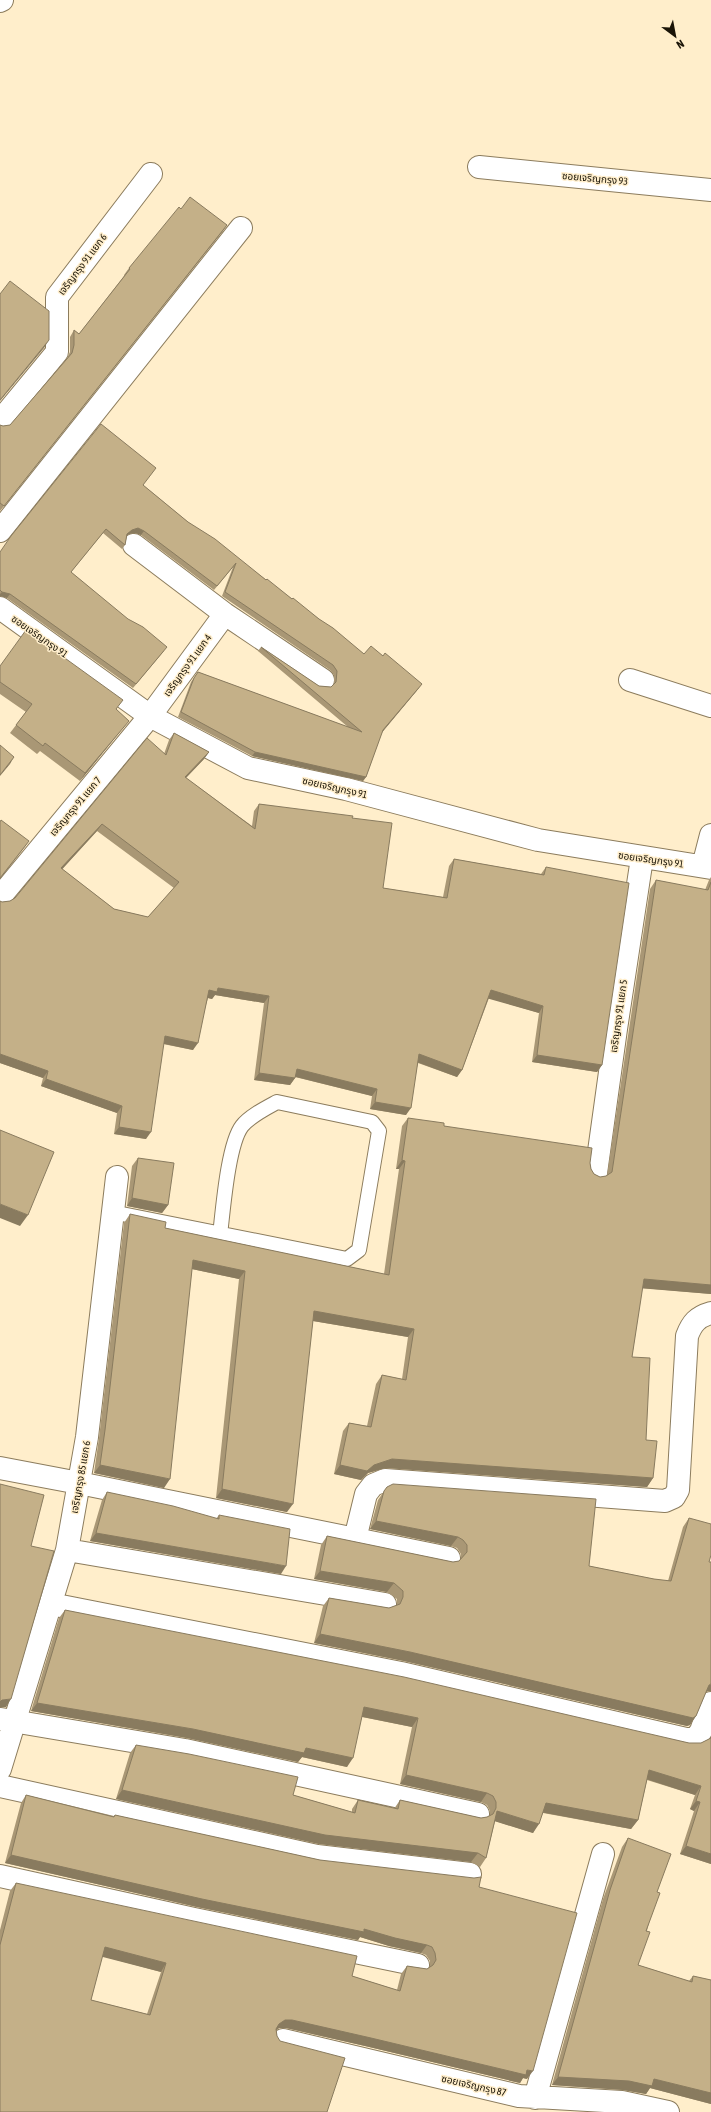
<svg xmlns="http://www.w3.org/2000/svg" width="711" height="2112" font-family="'Asap Condensed','Noto Sans Thai',sans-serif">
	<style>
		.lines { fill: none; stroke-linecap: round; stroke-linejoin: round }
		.service-casing { stroke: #8c7c5d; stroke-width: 16 }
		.minor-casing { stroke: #8c7c5d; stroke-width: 24 }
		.service { stroke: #fff; stroke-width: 14 }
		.minor { stroke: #fff; stroke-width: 22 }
		.wall { fill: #a99775; fill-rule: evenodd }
		.shaded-wall { fill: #897b5f }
		.building { fill: #c4b088; stroke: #897b5f; fill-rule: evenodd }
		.labels { text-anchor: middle; stroke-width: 3; stroke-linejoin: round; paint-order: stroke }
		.street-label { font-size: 10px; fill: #1a1407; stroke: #ffeecb }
	</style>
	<rect width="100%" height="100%" fill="#ffeecb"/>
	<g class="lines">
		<g class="service-casing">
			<path id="service" d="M 112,1212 L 347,1259 L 359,1250 L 379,1131 L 372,1122 L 277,1102 C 266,1108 250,1116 242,1126 C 228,1144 223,1210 220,1235"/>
		</g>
		<g class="minor-casing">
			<path id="minor" d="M 0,1 L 2,0
				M 479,167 L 711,190
				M 0,421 L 57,352 L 57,297 L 151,174
				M 0,531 L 241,228
				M 134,545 L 225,614 L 323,680
				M 0,608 L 150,716 L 248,768 L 346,789 L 538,840 L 711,868
				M 630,680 L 711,706
				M 703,866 L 711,835
				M 0,897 L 150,716 L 225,614
				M 596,1173 L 616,1029 L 642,858
				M 0,1468 L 79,1483 L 449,1558
				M 355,1539 L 366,1494 L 373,1485 L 385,1480 L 665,1501 L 674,1497 L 678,1490 L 687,1336 C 692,1323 697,1317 711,1313
				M 67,1550 L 385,1604
				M 51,1604 L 401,1673 L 686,1739 L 695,1739 L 701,1731 L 711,1703
				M 1,1719 L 185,1750 L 478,1814
				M 0,1769 L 67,1550 L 87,1437 L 117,1177
				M 0,1786 L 317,1856 L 470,1874
				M 0,1876 L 194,1919 L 418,1965
				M 283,2040 L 519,2096 L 622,2102 L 668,2112
				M 535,2098 L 603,1854"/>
		</g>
		<use href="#service" class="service"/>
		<use href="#minor" class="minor"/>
	</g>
	<path class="wall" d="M 181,209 L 227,225 L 222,232 L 0,511 L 0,425 L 3,426 L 10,425 L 67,358 L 70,352 L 70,337 L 74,330 L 79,334 L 124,276 L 124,275 L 129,268 Z
		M 143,485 L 188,522 L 319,619 L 364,654 L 419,688 L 382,732 L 366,777 L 363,781 L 252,756 L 178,717 L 191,682 L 198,672 L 348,727 L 258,651 L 261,647 L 319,686 L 331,687 L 334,685 L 334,675 L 330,670 L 222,596 L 233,567 L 214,590 L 141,535 L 135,533 L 129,534 L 127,536 L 125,545 L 122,549 L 103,533 L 71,572 L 164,651 L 133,688 L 7,598 L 0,596 L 0,552 Z
		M 0,666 L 116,709 L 123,728 L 80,781 L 40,751 L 37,754 L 10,733 L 26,712 L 0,694 Z
		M 174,733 L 209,752 L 204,759 L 186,778 L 252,826 L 254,811 L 259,804 L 352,818 L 383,888 L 443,897 L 449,866 L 454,859 L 541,874 L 546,867 L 602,1065 L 597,1072 L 532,1062 L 539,1013 L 489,998 L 462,1070 L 457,1077 L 418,1063 L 406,1115 L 370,1109 L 372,1096 L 295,1077 L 295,1078 L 290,1085 L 254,1080 L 264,1003 L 215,995 L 212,999 L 208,998 L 193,1050 L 163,1044 L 146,1139 L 114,1134 L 117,1113 L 41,1086 L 43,1078 L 0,1063 L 0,901 L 2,902 L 10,901 L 15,898 L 164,754 L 169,740 ZM 97,831 L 174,888 L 148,917 L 114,909 L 62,869 Z
		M 711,877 L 711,1294 L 642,1288 L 632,1357 L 646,1440 L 653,1478 L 647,1487 L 386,1468 L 368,1473 L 361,1480 L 334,1474 L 343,1431 L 349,1423 L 367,1426 L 376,1384 L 382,1375 L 402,1379 L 408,1337 L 313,1321 L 287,1512 L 216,1498 L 239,1279 L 192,1269 L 164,1488 L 94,1473 L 99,1438 L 124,1223 L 130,1214 L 165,1228 L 384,1274 L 399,1169 L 396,1169 L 402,1126 L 408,1118 L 444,1126 L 590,1163 L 591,1169 L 594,1174 L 600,1177 L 607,1176 L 650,889 L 656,880 L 705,890 L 709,880 Z
		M 138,1158 L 168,1205 L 162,1213 L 127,1206 L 132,1166 Z
		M 387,1487 L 589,1566 L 654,1579 L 668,1581 L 683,1527 L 689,1518 L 709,1562 L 708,1691 L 706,1692 L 696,1716 L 690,1725 L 687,1726 L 404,1661 L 314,1643 L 323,1606 L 329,1598 L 389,1608 L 397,1605 L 397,1599 L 387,1592 L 314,1579 L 321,1545 L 327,1536 L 453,1562 L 459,1561 L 461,1559 L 461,1554 L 457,1548 L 451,1546 L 370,1529 L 378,1500 Z
		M 107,1492 L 216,1519 L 219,1515 L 281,1574 L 90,1541 L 102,1500 Z
		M 65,1610 L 689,1743 L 701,1743 L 711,1738 L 711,1864 L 680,1854 L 694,1811 L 690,1809 L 695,1795 L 647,1780 L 638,1820 L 631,1829 L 543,1813 L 533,1833 L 495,1821 L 486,1858 L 480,1867 L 471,1862 L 319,1844 L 116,1799 L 130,1753 L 136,1745 L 293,1795 L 352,1812 L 352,1809 L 358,1800 L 394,1809 L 400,1800 L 481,1818 L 487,1817 L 490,1816 L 490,1811 L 487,1805 L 481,1802 L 400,1784 L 412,1727 L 362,1717 L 347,1767 L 302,1757 L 298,1762 L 187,1738 L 31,1711 L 59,1618 Z
		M 26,1795 L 114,1816 L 115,1815 L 320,1860 L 479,1887 L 527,2079 L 523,2078 L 520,2083 L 365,2046 L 286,2028 L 279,2028 L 277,2030 L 277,2036 L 0,2112 L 0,1930 L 10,1891 L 16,1883 L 352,1976 L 397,1990 L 401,1974 L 407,1966 L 427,1969 L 430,1967 L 430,1961 L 426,1955 L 421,1953 L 389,1946 L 360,1937 L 358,1940 L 197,1907 L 5,1863 L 21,1803 ZM 102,1956 L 161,1972 L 147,2014 L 91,2000 Z
		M 628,1838 L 657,1892 L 638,1965 L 689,1981 L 693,1976 L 711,1980 L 711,2104 L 650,2088 L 646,2094 L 623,2090 L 552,2085 L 603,1899 L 622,1847 Z"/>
	<path class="shaded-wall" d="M 227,225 L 222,232 L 0,511 L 4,506 Z
		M 49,340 L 44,348 L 0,401 L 0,400 Z
		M 138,528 L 144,531 L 141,535 L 135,533 L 129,534 L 124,538 L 127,534 L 132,530 Z
		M 2,592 L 10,594 L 7,598 L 0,596 L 0,594 Z
		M 422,684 L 419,688 L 380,735 L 383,730 Z
		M 129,721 L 123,728 L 80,781 L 85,773 Z
		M 209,752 L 204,759 L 180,784 L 185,777 Z
		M 255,752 L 366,777 L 363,781 L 252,756 Z
		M 14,757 L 10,764 L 0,776 L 0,775 Z
		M 102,824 L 97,831 L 56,876 L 61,868 Z
		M 29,841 L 24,848 L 0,879 L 0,878 Z
		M 218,988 L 269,996 L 264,1003 L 215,995 L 212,999 L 204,997 L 209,990 Z
		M 491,990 L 543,1006 L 539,1013 L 486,998 Z
		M 165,1036 L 198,1043 L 193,1050 L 160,1043 Z
		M 0,1054 L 48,1071 L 43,1078 L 0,1063 Z
		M 419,1054 L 462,1070 L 457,1077 L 414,1061 Z
		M 537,1055 L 602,1065 L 597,1072 L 532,1062 Z
		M 297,1069 L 377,1089 L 372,1096 L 292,1076 Z
		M 259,1073 L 295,1078 L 290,1085 L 254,1080 Z
		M 46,1079 L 122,1106 L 117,1113 L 41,1086 Z
		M 375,1102 L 411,1108 L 406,1115 L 370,1109 Z
		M 119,1127 L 151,1132 L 146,1139 L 114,1134 Z
		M 402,1160 L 405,1161 L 399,1169 L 396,1169 Z
		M 132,1198 L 168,1205 L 162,1213 L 127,1206 Z
		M 0,1204 L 28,1215 L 20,1226 L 0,1218 Z
		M 193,1260 L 245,1271 L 239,1279 L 187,1268 Z
		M 644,1279 L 711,1285 L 711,1294 L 638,1288 Z
		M 314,1311 L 414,1329 L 408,1337 L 307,1320 Z
		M 392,1459 L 653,1478 L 647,1487 L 386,1468 L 368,1473 L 361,1480 L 334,1474 L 340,1465 L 374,1465 Z
		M 100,1465 L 170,1479 L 164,1488 L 94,1473 Z
		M 222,1489 L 293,1504 L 287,1512 L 216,1498 Z
		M 376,1521 L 458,1537 L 451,1546 L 370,1529 Z
		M 96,1533 L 286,1566 L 281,1574 L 90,1541 Z
		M 320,1571 L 394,1583 L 387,1592 L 314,1579 Z
		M 320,1634 L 410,1652 L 696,1716 L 690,1725 L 687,1726 L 404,1661 L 314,1643 Z
		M 711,1684 L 711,1691 L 708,1691 L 703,1694 L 709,1685 Z
		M 11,1699 L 6,1707 L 0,1707 L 0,1702 L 2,1700 Z
		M 37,1703 L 306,1748 L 353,1758 L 347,1767 L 302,1757 L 298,1762 L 187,1738 L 31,1711 Z
		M 364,1707 L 418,1718 L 412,1727 L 358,1716 Z
		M 649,1770 L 701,1786 L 695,1795 L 643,1778 Z
		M 406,1775 L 487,1793 L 481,1802 L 400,1784 Z
		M 122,1790 L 478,1853 L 471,1862 L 319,1844 L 116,1799 Z
		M 696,1801 L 700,1802 L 694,1811 L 690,1809 Z
		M 546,1803 L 638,1820 L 631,1829 L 540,1812 Z
		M 497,1811 L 539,1824 L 533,1833 L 491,1820 Z
		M 686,1846 L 711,1854 L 711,1864 L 680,1854 Z
		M 11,1855 L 364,1929 L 427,1945 L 421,1953 L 389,1946 L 360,1937 L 358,1940 L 197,1907 L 5,1863 Z
		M 105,1947 L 166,1963 L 161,1972 L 99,1956 Z
		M 285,2020 L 292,2020 L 527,2070 L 533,2071 L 527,2079 L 523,2078 L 520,2083 L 365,2046 L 286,2028 L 279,2028 L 274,2032 L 279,2024 Z
		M 558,2077 L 654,2079 L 711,2093 L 711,2104 L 650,2088 L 646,2094 L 623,2090 L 552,2085 Z"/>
	<path class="building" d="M 190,197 L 227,225 L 4,506 L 0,503 L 0,425 L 3,426 L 10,425 L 72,353 L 74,345 L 74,330 L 79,334 L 130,269 L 129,268 L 179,207 L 181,209 Z
		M 10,281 L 49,311 L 49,340 L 0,400 L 0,294 Z
		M 101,424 L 156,468 L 143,485 L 188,522 L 215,539 L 266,580 L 267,579 L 292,599 L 293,598 L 319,619 L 333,628 L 364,654 L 371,646 L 383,656 L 385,653 L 422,684 L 383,730 L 366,777 L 255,752 L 181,712 L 194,678 L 198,672 L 362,732 L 261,647 L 319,686 L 331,687 L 336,682 L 337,671 L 333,665 L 225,592 L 236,563 L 217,586 L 144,531 L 138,528 L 132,530 L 127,534 L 125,545 L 106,529 L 71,572 L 128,619 L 143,627 L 167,647 L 136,684 L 10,594 L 2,592 L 0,590 L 0,552 L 11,536 Z
		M 26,630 L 123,700 L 116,709 L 129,721 L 85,773 L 45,743 L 43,746 L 16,725 L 32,704 L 0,682 L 0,666 Z
		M 174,733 L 209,752 L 185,777 L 255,829 L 259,804 L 353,816 L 352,818 L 392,823 L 383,888 L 447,898 L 454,859 L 544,875 L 546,867 L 629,883 L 602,1065 L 537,1055 L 543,1006 L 491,990 L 462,1070 L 419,1054 L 411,1108 L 375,1102 L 377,1089 L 297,1069 L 295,1078 L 259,1073 L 269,996 L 218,988 L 217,992 L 209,990 L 198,1043 L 165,1036 L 151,1132 L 119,1127 L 122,1106 L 46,1079 L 48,1071 L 0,1054 L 0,901 L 2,902 L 10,901 L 15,898 L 147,738 L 166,755 ZM 102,824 L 179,882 L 148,917 L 114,909 L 61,868 Z
		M 0,745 L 14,757 L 0,775 Z
		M 1,820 L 29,841 L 0,878 L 0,822 Z
		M 656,880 L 708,890 L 711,882 L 711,1285 L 644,1279 L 632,1357 L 650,1358 L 646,1440 L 657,1441 L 653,1478 L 392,1459 L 374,1465 L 367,1471 L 340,1465 L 349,1423 L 371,1427 L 382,1375 L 406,1380 L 414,1329 L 314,1311 L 293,1504 L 222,1489 L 245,1271 L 193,1260 L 170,1479 L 100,1465 L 105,1430 L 130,1214 L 166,1222 L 165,1228 L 389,1275 L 405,1161 L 402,1160 L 408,1118 L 444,1123 L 444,1126 L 592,1148 L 590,1163 L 591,1169 L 594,1174 L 600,1177 L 606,1176 L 612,1172 Z
		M 0,1130 L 54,1152 L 28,1215 L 0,1204 Z
		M 138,1158 L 174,1163 L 168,1205 L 132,1198 Z
		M 0,1484 L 44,1495 L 31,1546 L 54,1551 L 11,1699 L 2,1700 L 0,1702 Z
		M 393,1484 L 596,1499 L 589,1566 L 654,1579 L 671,1581 L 689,1518 L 711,1524 L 711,1555 L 709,1562 L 711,1562 L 711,1684 L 709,1685 L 696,1716 L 693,1718 L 410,1652 L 320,1634 L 329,1598 L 389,1608 L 400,1604 L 403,1597 L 403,1591 L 394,1583 L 320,1571 L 327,1536 L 453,1562 L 459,1561 L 467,1552 L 467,1545 L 463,1540 L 458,1537 L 376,1521 L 384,1491 L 387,1487 Z
		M 107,1492 L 173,1506 L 219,1519 L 219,1515 L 290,1529 L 286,1566 L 96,1533 Z
		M 65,1610 L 404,1677 L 689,1743 L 701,1743 L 711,1738 L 711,1854 L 686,1846 L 700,1802 L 696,1801 L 701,1786 L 649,1770 L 638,1820 L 546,1803 L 539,1824 L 497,1811 L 486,1858 L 478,1853 L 325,1835 L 122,1790 L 136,1745 L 189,1754 L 298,1777 L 293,1795 L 355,1813 L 358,1800 L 398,1809 L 400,1800 L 481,1818 L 487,1817 L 493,1814 L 496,1808 L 496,1802 L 493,1796 L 487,1793 L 406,1775 L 418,1718 L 364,1707 L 353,1758 L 306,1748 L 304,1753 L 193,1729 L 37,1703 Z
		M 26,1795 L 114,1817 L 115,1815 L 320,1860 L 474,1878 L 481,1877 L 479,1887 L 577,1913 L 533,2071 L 527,2070 L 526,2075 L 371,2038 L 292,2020 L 285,2020 L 279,2024 L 276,2029 L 277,2036 L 280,2041 L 345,2058 L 327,2112 L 0,2112 L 0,1945 L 16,1883 L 357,1956 L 352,1976 L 400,1991 L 407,1966 L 427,1969 L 433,1965 L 436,1960 L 435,1953 L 432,1947 L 427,1945 L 395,1938 L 364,1929 L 364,1932 L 202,1899 L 11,1855 ZM 105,1947 L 166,1963 L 150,2015 L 91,2000 Z
		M 628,1838 L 671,1854 L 657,1892 L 660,1893 L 646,1931 L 650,1932 L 638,1965 L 692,1982 L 693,1976 L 711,1980 L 711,2093 L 654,2079 L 652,2086 L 629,2081 L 558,2077 L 610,1890 Z"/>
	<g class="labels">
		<g class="street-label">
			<text transform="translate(595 178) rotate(5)" y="4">ซอยเจริญกรุง 93</text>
			<text transform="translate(82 264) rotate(-53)" y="4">เจริญกรุง 91 แยก 6</text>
			<text transform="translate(40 636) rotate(35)" y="4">ซอยเจริญกรุง 91</text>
			<text transform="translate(187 665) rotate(-54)" y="4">เจริญกรุง 91 แยก 4</text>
			<text transform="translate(335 787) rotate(13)" y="4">ซอยเจริญกรุง 91</text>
			<text transform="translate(75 806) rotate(-50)" y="4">เจริญกรุง 91 แยก 7</text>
			<text transform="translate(651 859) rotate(8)" y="4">ซอยเจริญกรุง 91</text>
			<text transform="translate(618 1016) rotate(-82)" y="4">เจริญกรุง 91 แยก 5</text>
			<text transform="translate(80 1477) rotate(-80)" y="4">เจริญกรุง 85 แยก 6</text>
			<text transform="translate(474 2085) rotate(13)" y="4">ซอยเจริญกรุง 87</text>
		</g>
	</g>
	<g transform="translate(675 36) rotate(148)" stroke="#ffeecb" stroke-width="3" paint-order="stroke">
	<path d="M0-3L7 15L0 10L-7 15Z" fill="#1a1407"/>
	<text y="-6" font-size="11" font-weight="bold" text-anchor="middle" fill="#1a1407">N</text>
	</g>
</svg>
